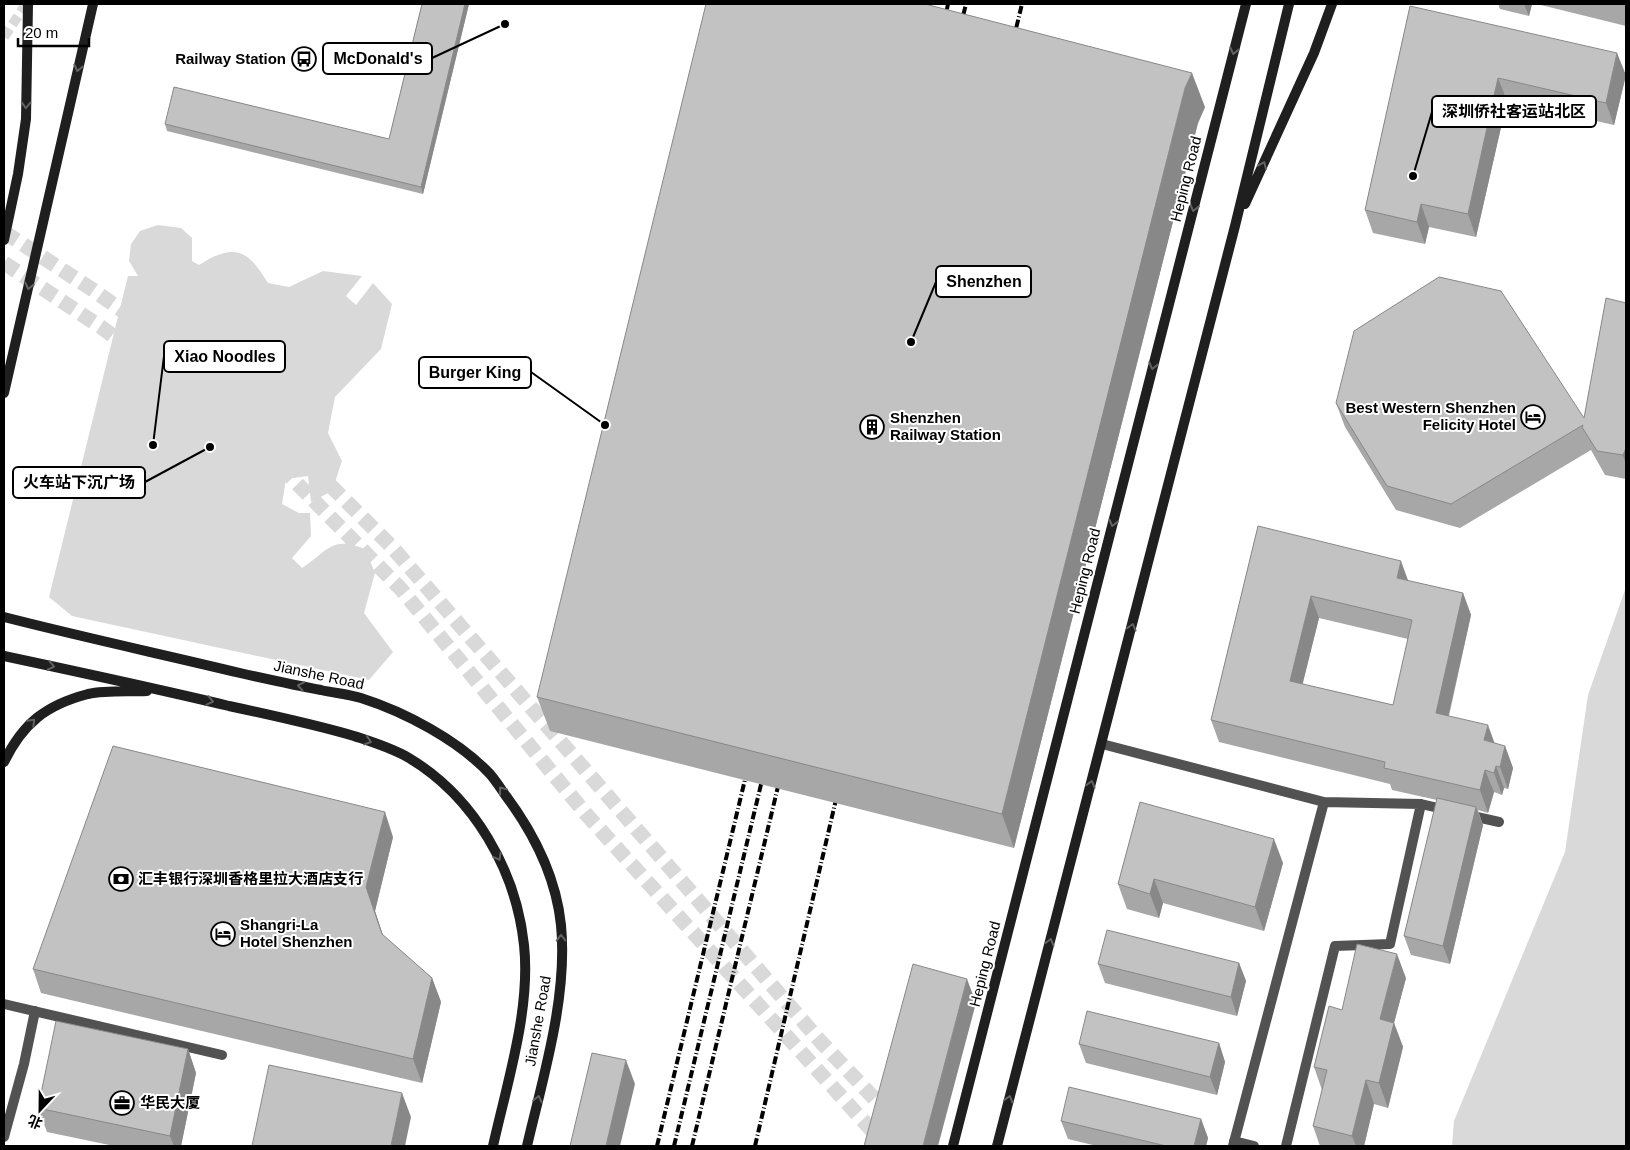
<svg xmlns="http://www.w3.org/2000/svg" width="1630" height="1150" font-family="Helvetica,'Noto Sans SC',sans-serif">
	<style>
		.green { fill: #d9d9d9 }
		.lines { fill: none; stroke-linecap: round; stroke-linejoin: round }
		.secondary-tunnel { stroke: #d9d9d9; stroke-width: 10; stroke-dasharray: 10 5; stroke-linecap: butt }
		.highway-tunnel { stroke: #d9d9d9; stroke-width: 15; stroke-dasharray: 15 8; stroke-linecap: butt }
		.street { stroke: #525252; stroke-width: 10 }
		.secondary { stroke: #1f1f1f; stroke-width: 10 }
		.rail { stroke: #000; stroke-width: 4; stroke-dasharray: 8 2.5 1 2.5; stroke-linecap: butt }
		.wall { fill: #a7a7a7; fill-rule: evenodd }
		.shaded-wall { fill: #888 }
		.building { fill: #c2c2c2; stroke: #888; fill-rule: evenodd }
		.oneway { stroke: #626262 }
		.labels { text-anchor: middle; stroke-width: 4; stroke-linejoin: round; paint-order: stroke }
		.poi-label { font-size: 15px; font-weight: bold; fill: #000; stroke: #fff; text-anchor: start }
		.street-label { font-size: 15px; fill: #000; stroke: #fff }
		.leader { fill: none; stroke: #000; stroke-width: 2 }
		.callout-dot { fill: #000; stroke: #fff; stroke-width: 2 }
		.callout { fill: #fff; stroke: #000; stroke-width: 2 }
		.callout-label { font-size: 16px; text-anchor: middle; font-weight: bold; fill: #000 }
	</style>
	<rect width="100%" height="100%" fill="#fff"/>
	<path class="green" d="M 158,225 L 181,228 L 192,238 L 192,261 L 199,265 C 206,261 213,256 221,254 C 246,246 256,265 268,283 L 289,287 L 323,271 L 362,276 L 346,296 L 356,305 L 373,283 L 392,304 L 381,349 L 335,397 L 328,433 L 342,461 L 332,491 L 311,502 L 308,476 L 286,479 L 282,504 L 299,513 L 310,513 L 311,536 L 292,558 L 302,568 C 328,551 331,535 365,549 L 375,573 L 364,613 L 393,652 L 369,680 L 72,616 L 49,597 L 128,276 L 138,276 L 129,261 L 131,244 L 140,231 Z
		M 1626,587 L 1626,1146 L 1452,1146 L 1454,1121 L 1565,852 L 1588,695 Z"/>
	<g class="lines">
		<path class="secondary-tunnel" d="M 4,37 L 26,4"/>
		<path class="highway-tunnel" d="M 4,232 L 93,290 L 167,342 L 236,397 L 293,448 L 392,547 L 821,1042 L 919,1146
			M 4,263 L 101,327 L 230,424 L 273,459 L 400,588 L 586,814 L 886,1146"/>
		<path class="street" d="M 1102,744 L 1324,802 L 1421,804 L 1447,810
			M 1468,815 L 1499,822
			M 4,1004 L 222,1055
			M 4,1137 L 24,1064 L 35,1011
			M 1234,1141 L 1254,1146
			M 1233,1146 L 1324,802
			M 1286,1146 L 1335,946 L 1390,944 L 1421,804"/>
		<path class="secondary" d="M 1245,204 L 1314,53 L 1332,4
			M 4,240 L 18,174 L 26,119 L 28,4
			M 4,393 L 93,4
			M 4,617 C 82,637 161,654 240,673 C 267,679 294,685 321,690 C 334,693 348,694 361,698 C 405,712 458,740 490,774 C 496,781 501,789 506,796 C 535,835 556,877 561,925 C 568,997 543,1077 527,1146
			M 4,656 C 79,672 154,688 229,706 C 271,715 313,724 354,736 C 372,742 392,748 409,758 C 474,797 516,870 524,945 C 531,1009 507,1083 493,1146
			M 4,762 C 23,723 46,705 88,694 C 106,690 128,692 147,691
			M 953,1146 L 1246,4
			M 997,1146 L 1235,226 L 1289,4"/>
		<path class="rail" d="M 944,23 L 948,4
			M 960,28 L 966,4
			M 1013,41 L 1022,4
			M 657,1146 L 748,767
			M 674,1146 L 764,772
			M 692,1146 L 781,774
			M 755,1146 L 838,791"/>
	</g>
	<path class="wall" d="M 422,4 L 469,4 L 423,194 L 167,131 L 165,124 L 389,139 Z
		M 1498,4 L 1532,4 L 1529,16 L 1500,9 Z
		M 1537,4 L 1626,4 L 1626,26 Z
		M 1410,6 L 1626,75 L 1614,125 L 1507,101 L 1476,237 L 1429,227 L 1425,244 L 1373,233 L 1365,210 Z
		M 1205,107 L 1198,123 L 1014,848 L 550,731 L 537,697 Z
		M 1626,303 L 1626,479 L 1605,475 L 1591,450 L 1460,528 L 1396,510 L 1345,427 L 1336,403 L 1584,418 Z
		M 1258,526 L 1409,581 L 1463,593 L 1471,615 L 1449,716 L 1494,743 L 1505,746 L 1513,768 L 1508,789 L 1504,788 L 1502,795 L 1494,792 L 1488,813 L 1478,810 L 1483,825 L 1450,964 L 1411,955 L 1404,936 L 1437,800 L 1392,790 L 1390,784 L 1219,742 L 1211,720 ZM 1319,618 L 1408,639 L 1393,705 L 1302,684 Z
		M 1140,802 L 1283,863 L 1264,931 L 1163,903 L 1159,918 L 1127,909 L 1118,884 Z
		M 393,837 L 375,911 L 383,935 L 432,978 L 441,1002 L 422,1083 L 41,993 L 33,969 Z
		M 1239,963 L 1246,981 L 1237,1016 L 1105,983 L 1098,964 Z
		M 1406,978 L 1394,1023 L 1403,1047 L 1388,1108 L 1374,1104 L 1364,1146 L 1320,1146 L 1313,1126 L 1322,1090 L 1314,1067 L 1342,1010 Z
		M 1219,1043 L 1225,1062 L 1217,1095 L 1086,1063 L 1079,1044 Z
		M 188,1049 L 196,1073 L 181,1146 L 114,1146 L 47,1132 L 38,1108 Z
		M 1201,1119 L 1208,1138 L 1206,1146 L 1097,1146 L 1068,1139 L 1061,1121 Z"/>
	<path class="shaded-wall" d="M 465,4 L 469,4 L 423,194 L 421,187 Z
		M 1524,4 L 1532,4 L 1529,16 Z
		M 1617,53 L 1626,75 L 1614,125 L 1606,103 Z
		M 1192,73 L 1205,107 L 1198,123 L 1014,848 L 1002,814 L 1185,88 Z
		M 1498,78 L 1507,101 L 1476,237 L 1468,214 Z
		M 1421,204 L 1429,227 L 1425,244 L 1417,222 Z
		M 1626,448 L 1626,465 L 1623,455 Z
		M 1401,561 L 1409,583 L 1397,578 Z
		M 1463,593 L 1471,615 L 1444,735 L 1436,713 Z
		M 1311,596 L 1319,618 L 1298,703 L 1290,681 Z
		M 1488,725 L 1496,747 L 1484,740 Z
		M 1505,746 L 1513,768 L 1508,789 L 1500,767 Z
		M 1496,766 L 1504,788 L 1502,795 L 1494,773 Z
		M 1485,770 L 1494,792 L 1488,813 L 1480,790 Z
		M 1476,807 L 1483,825 L 1450,964 L 1443,946 Z
		M 385,812 L 393,837 L 375,911 L 390,958 L 366,887 Z
		M 1274,839 L 1283,863 L 1264,931 L 1255,907 Z
		M 1154,879 L 1163,903 L 1159,918 L 1150,894 Z
		M 1397,954 L 1406,978 L 1394,1023 L 1403,1047 L 1388,1108 L 1379,1083 L 1380,1019 Z
		M 1239,963 L 1246,981 L 1237,1016 L 1231,997 Z
		M 432,978 L 441,1002 L 422,1083 L 413,1059 Z
		M 967,979 L 976,1003 L 938,1146 L 923,1146 Z
		M 1219,1043 L 1225,1062 L 1217,1095 L 1210,1077 Z
		M 188,1049 L 196,1073 L 181,1146 L 174,1146 L 170,1136 Z
		M 626,1060 L 635,1084 L 620,1146 L 606,1146 Z
		M 1366,1080 L 1374,1104 L 1364,1146 L 1356,1146 L 1352,1136 Z
		M 402,1093 L 411,1117 L 405,1146 L 391,1146 Z
		M 1201,1119 L 1208,1138 L 1206,1146 L 1194,1146 Z"/>
	<path class="building" d="M 422,4 L 465,4 L 421,187 L 165,124 L 174,87 L 389,139 Z
		M 706,4 L 925,4 L 1192,73 L 1185,88 L 1002,814 L 537,697 Z
		M 1410,6 L 1617,53 L 1606,103 L 1498,78 L 1468,214 L 1421,204 L 1417,222 L 1365,210 Z
		M 1439,277 L 1501,291 L 1584,418 L 1606,298 L 1626,303 L 1626,448 L 1623,455 L 1597,451 L 1582,427 L 1583,425 L 1451,504 L 1387,486 L 1336,403 L 1354,331 Z
		M 1258,526 L 1401,561 L 1397,578 L 1463,593 L 1436,713 L 1488,725 L 1484,740 L 1505,746 L 1500,767 L 1496,766 L 1494,773 L 1485,770 L 1480,790 L 1384,768 L 1385,762 L 1211,720 ZM 1311,596 L 1412,620 L 1393,705 L 1290,681 Z
		M 113,746 L 385,812 L 366,887 L 382,934 L 432,978 L 413,1059 L 33,969 Z
		M 1437,798 L 1476,807 L 1443,946 L 1404,936 Z
		M 1140,802 L 1274,839 L 1255,907 L 1154,879 L 1150,894 L 1118,884 Z
		M 1107,930 L 1239,963 L 1231,997 L 1098,964 Z
		M 1357,944 L 1397,954 L 1380,1019 L 1394,1023 L 1379,1083 L 1366,1080 L 1352,1136 L 1313,1126 L 1327,1070 L 1314,1067 L 1329,1006 L 1342,1010 Z
		M 913,964 L 967,979 L 923,1146 L 864,1146 Z
		M 1087,1011 L 1219,1043 L 1210,1077 L 1079,1044 Z
		M 56,1021 L 188,1049 L 170,1136 L 38,1108 Z
		M 592,1053 L 626,1060 L 606,1146 L 570,1146 Z
		M 269,1065 L 402,1093 L 391,1146 L 252,1146 Z
		M 1069,1087 L 1201,1119 L 1194,1146 L 1166,1146 L 1061,1121 Z"/>
	<defs><path id="oneway-chevron" d="M-2-3.5L2.5 0L-2 3.5" fill="none" stroke-width="1.6" stroke-linecap="round" stroke-linejoin="round" transform="scale(1.25)"/></defs>
	<g class="oneway">
		<use href="#oneway-chevron" transform="translate(1234 51) rotate(104)"/>
		<use href="#oneway-chevron" transform="translate(78 68) rotate(103)"/>
		<use href="#oneway-chevron" transform="translate(26 105) rotate(92)"/>
		<use href="#oneway-chevron" transform="translate(1263 165) rotate(-66)"/>
		<use href="#oneway-chevron" transform="translate(1194 208) rotate(104)"/>
		<use href="#oneway-chevron" transform="translate(29 286) rotate(103)"/>
		<use href="#oneway-chevron" transform="translate(1153 366) rotate(104)"/>
		<use href="#oneway-chevron" transform="translate(1113 523) rotate(104)"/>
		<use href="#oneway-chevron" transform="translate(1132 627) rotate(-75)"/>
		<use href="#oneway-chevron" transform="translate(51 666) rotate(12)"/>
		<use href="#oneway-chevron" transform="translate(301 686) rotate(-169)"/>
		<use href="#oneway-chevron" transform="translate(210 701) rotate(13)"/>
		<use href="#oneway-chevron" transform="translate(32 722) rotate(-45)"/>
		<use href="#oneway-chevron" transform="translate(368 741) rotate(18)"/>
		<use href="#oneway-chevron" transform="translate(1091 784) rotate(-75)"/>
		<use href="#oneway-chevron" transform="translate(502 790) rotate(-127)"/>
		<use href="#oneway-chevron" transform="translate(498 857) rotate(61)"/>
		<use href="#oneway-chevron" transform="translate(561 938) rotate(-91)"/>
		<use href="#oneway-chevron" transform="translate(1050 942) rotate(-75)"/>
		<use href="#oneway-chevron" transform="translate(538 1099) rotate(-77)"/>
		<use href="#oneway-chevron" transform="translate(1009 1099) rotate(-75)"/>
	</g>
	<defs>
		<g id="bus-ring" transform="scale(1.25)"><circle r="9.5" fill="#fff" stroke="#000" stroke-width="1.5"/><path d="M-5-6H5V4H4V6H2V4H-2V6H-4V4H-5ZM-3.5-4V0h7V-4ZM-3.5 1.2v1.5H-2V1.2ZM2 1.2v1.5H3.5V1.2Z" fill="#000"/></g>
		<g id="hotel-ring" transform="scale(1.25)"><circle r="9.5" fill="#fff" stroke="#000" stroke-width="1.5"/><path d="M-6-4.5h1.5V1H6V5H4.5V3h-9V5H-6ZM-4 0a1.8 1.8 0 1 1 3.6 0ZM.5 0V-2.5h3Q6-2.5 6 0Z" fill="#000"/></g>
		<g id="building-ring" transform="scale(1.25)"><circle r="9.5" fill="#fff" stroke="#000" stroke-width="1.5"/><path d="M-4-6H4V6H1V3H-1V6H-4ZM-2.5-4.3h1.7v1.8h-1.7ZM.8-4.3h1.7v1.8H.8ZM-2.5-1h1.7V.8h-1.7ZM.8-1h1.7V.8H.8Z" fill="#000"/></g>
		<g id="bank-ring" transform="scale(1.25)"><circle r="9.5" fill="#fff" stroke="#000" stroke-width="1.5"/><path d="M-6-4H6V4H-6ZM0-2.3a2.3 2.3 0 1 0 0 4.6a2.3 2.3 0 1 0 0-4.6Z" fill="#000"/></g>
		<g id="office-ring" transform="scale(1.25)"><circle r="9.5" fill="#fff" stroke="#000" stroke-width="1.5"/><path d="M-6-3h4V-5.5h4V-3h4V5H-6ZM-1-4.5V-3h2v-1.5ZM-6 0V1H6V0Z" fill="#000"/></g>
	</defs>
	<g fill-rule="evenodd">
		<use href="#bus-ring" x="304" y="59"/>
		<use href="#hotel-ring" x="1533" y="417"/>
		<use href="#building-ring" x="872" y="427"/>
		<use href="#bank-ring" x="121" y="879"/>
		<use href="#hotel-ring" x="223" y="934"/>
		<use href="#office-ring" x="122" y="1103"/>
	</g>
	<g class="labels">
		<g class="poi-label">
			<text x="286" y="64" text-anchor="end">Railway Station</text>
			<text x="1516" y="413" text-anchor="end">Best Western Shenzhen<tspan x="1516" dy="17">Felicity Hotel</tspan></text>
			<text x="890" y="423">Shenzhen<tspan x="890" dy="17">Railway Station</tspan></text>
			<text x="138" y="884">汇丰银行深圳香格里拉大酒店支行</text>
			<text x="240" y="930">Shangri-La<tspan x="240" dy="17">Hotel Shenzhen</tspan></text>
			<text x="140" y="1108">华民大厦</text>
		</g>
		<g class="street-label">
			<text transform="translate(1186 179) rotate(-76)" y="5">Heping Road</text>
			<text transform="translate(1085 571) rotate(-76)" y="5">Heping Road</text>
			<text transform="translate(319 675) rotate(12)" y="5">Jianshe Road</text>
			<text transform="translate(985 964) rotate(-76)" y="5">Heping Road</text>
			<text transform="translate(538 1021) rotate(-80)" y="5">Jianshe Road</text>
		</g>
	</g>
	<path class="leader" d="M505 24L432 58M1413 176L1432 112M911 342L936 282M153 445L164 356M605 425L531 372M210 447L145 482"/>
	<g class="callout-dot">
		<circle cx="505" cy="24" r="5"/>
		<circle cx="1413" cy="176" r="5"/>
		<circle cx="911" cy="342" r="5"/>
		<circle cx="153" cy="445" r="5"/>
		<circle cx="605" cy="425" r="5"/>
		<circle cx="210" cy="447" r="5"/>
	</g>
	<g class="callout">
		<rect x="323" y="43" width="109" height="31" rx="5"/>
		<rect x="1432" y="96" width="164" height="31" rx="5"/>
		<rect x="936" y="266" width="95" height="31" rx="5"/>
		<rect x="164" y="341" width="121" height="31" rx="5"/>
		<rect x="419" y="357" width="112" height="31" rx="5"/>
		<rect x="13" y="467" width="132" height="31" rx="5"/>
	</g>
	<g class="callout-label">
		<text x="378" y="64">McDonald's</text>
		<text x="1514" y="117">深圳侨社客运站北区</text>
		<text x="984" y="287">Shenzhen</text>
		<text x="225" y="362">Xiao Noodles</text>
		<text x="475" y="378">Burger King</text>
		<text x="79" y="488">火车站下沉广场</text>
	</g>
	<rect width="1630" height="1150" fill="none" stroke="#000000" stroke-width="10"/>
	<g transform="translate(40 1110) rotate(202)" stroke="#ffffff" stroke-width="4" paint-order="stroke">
	<path d="M0-4L9 19L0 12L-9 19Z" fill="#000000"/>
	<text y="-8" font-size="14" font-weight="bold" text-anchor="middle" fill="#000000">北</text>
	</g>
	<path d="M18 38v8h71v-8" fill="none" stroke="#000000" stroke-width="2.5"/>
	<text x="25" y="38" font-size="15" fill="#000000" stroke="#ffffff" stroke-width="4" paint-order="stroke">20 m</text>
</svg>
